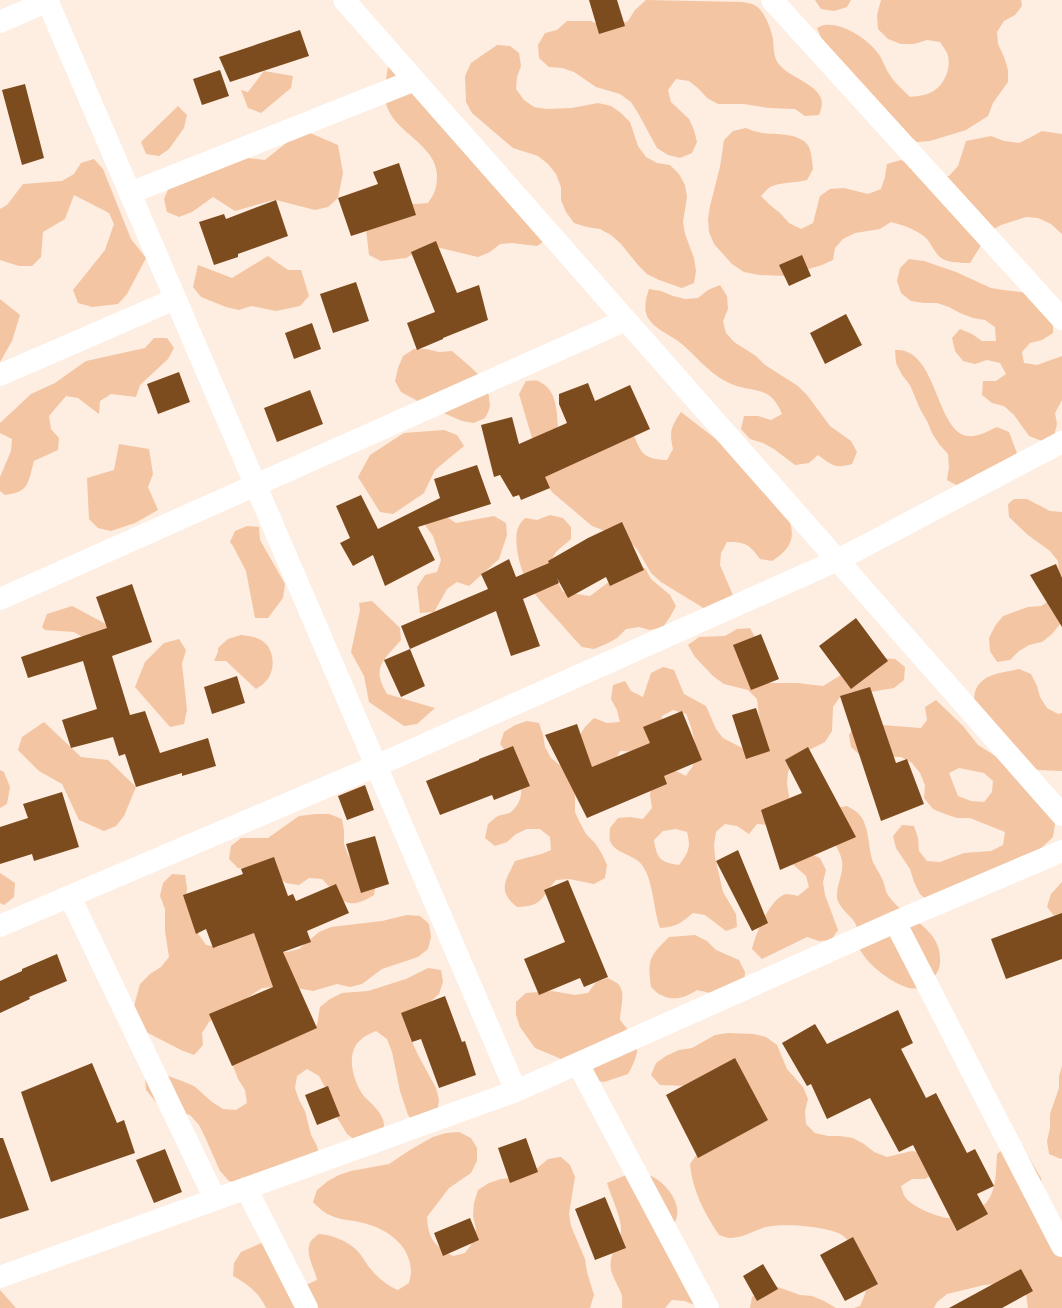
<svg xmlns="http://www.w3.org/2000/svg" width="1062" height="1308" font-family="Montserrat,sans-serif">
	<style>
		.green { fill: #f3c5a2; fill-rule: evenodd }
		.building { fill: #7c4c1f }
		.lines { fill: none; stroke-linecap: round; stroke-linejoin: round }
		.minor { stroke: #fff; stroke-width: 22 }
	</style>
	<rect width="100%" height="100%" fill="#feede1"/>
	<path class="green" d="M 646,0 L 742,2 C 746,3 751,3 754,5 C 764,9 771,29 773,39 C 774,47 773,56 778,63 C 788,78 821,84 822,103 C 822,107 820,112 819,115 L 805,116 L 795,109 L 769,108 L 744,104 L 718,104 L 707,98 L 699,89 L 689,81 L 676,79 L 668,90 L 671,102 L 689,119 L 694,130 L 697,142 L 692,153 L 680,158 L 668,155 L 657,148 L 638,113 L 631,102 L 620,94 L 596,87 L 574,72 L 562,68 L 549,67 L 539,58 L 538,45 L 545,33 L 557,30 L 567,21 L 591,21 L 602,26 L 616,25 L 628,21 L 635,10 Z
		M 815,0 L 851,0 L 847,7 L 834,11 L 821,9 Z
		M 881,0 L 1021,0 L 1022,6 L 1015,15 L 1004,21 L 997,32 L 998,44 L 1004,57 L 1008,70 L 1008,82 L 993,103 L 988,116 L 966,130 L 930,141 L 917,142 L 907,135 L 822,40 L 817,28 C 819,27 823,25 825,25 C 843,22 871,41 880,56 C 884,63 886,70 891,77 C 897,85 904,91 910,97 C 919,96 928,95 935,90 C 946,82 952,65 947,53 C 945,49 942,45 940,42 L 927,40 L 914,44 L 901,44 L 888,39 L 878,29 L 877,15 Z
		M 497,45 L 510,46 L 519,53 L 521,66 L 517,77 L 516,89 L 524,100 L 534,107 L 546,109 L 572,108 L 598,103 L 611,106 L 621,113 L 630,122 L 638,146 L 646,157 L 657,163 L 670,165 L 679,174 L 685,185 L 687,197 L 683,222 L 685,234 L 694,258 L 696,271 L 694,283 L 682,288 L 659,280 L 647,274 L 638,265 L 621,244 L 611,235 L 600,229 L 587,227 L 574,223 L 566,212 L 561,200 L 561,187 L 556,174 L 548,164 L 538,156 L 513,148 L 472,113 L 466,102 L 465,76 L 471,63 Z
		M 397,66 L 547,239 L 537,246 L 512,243 L 500,244 L 490,252 L 478,257 L 428,245 L 406,258 L 381,261 L 369,255 L 366,229 L 402,202 L 415,204 L 428,203 C 435,193 437,188 437,175 C 435,144 397,134 387,107 C 383,95 386,79 388,67 Z
		M 264,71 L 293,76 L 291,88 L 261,113 L 248,108 L 241,90 L 248,92 Z
		M 178,106 L 187,115 L 184,128 L 169,149 L 159,156 L 146,154 L 141,142 Z
		M 746,128 C 750,130 754,131 758,132 C 773,136 794,131 807,144 C 812,150 812,162 813,169 L 807,180 C 796,183 779,182 770,187 C 767,189 764,193 761,196 L 770,205 L 780,213 L 789,223 L 801,229 L 813,223 L 820,196 L 830,189 L 844,188 L 868,194 L 881,189 L 885,177 L 887,164 L 901,160 L 936,176 L 949,176 L 958,166 L 966,141 L 991,136 L 1004,141 L 1019,143 L 1031,137 L 1042,131 L 1062,134 L 1062,234 L 1051,224 L 1038,218 L 1026,217 L 1001,225 L 990,231 L 970,263 C 962,263 953,263 945,260 C 936,257 933,246 927,239 C 918,230 903,225 891,222 L 880,229 L 855,233 L 843,239 L 835,248 L 833,260 L 822,265 L 785,276 L 759,275 L 744,272 L 732,264 L 714,244 L 709,232 L 708,219 L 710,206 L 720,167 L 724,140 L 733,131 Z
		M 310,133 L 338,145 L 343,173 L 338,198 L 328,207 L 315,210 L 276,200 L 270,201 L 235,211 L 213,197 L 192,212 L 179,217 L 167,212 L 164,199 L 170,185 L 214,154 L 265,160 L 296,135 Z
		M 94,159 L 103,169 L 131,239 L 146,258 L 127,294 L 118,304 L 92,307 L 78,303 L 73,290 L 105,250 L 114,224 L 109,213 L 74,195 L 65,219 L 43,232 L 41,257 L 32,266 L 19,266 L 0,260 L 0,209 L 7,205 L 23,184 L 62,181 L 74,174 L 81,163 Z
		M 268,256 L 288,270 L 301,270 L 309,296 L 300,306 L 276,311 L 251,306 L 239,310 L 226,307 L 201,297 L 193,287 L 198,265 L 232,278 Z
		M 909,259 L 924,261 L 956,272 L 991,288 L 1003,290 L 1028,293 L 1053,320 L 1053,333 L 1042,340 L 1030,343 L 1022,352 L 1024,363 L 1037,365 L 1062,356 L 1062,400 L 1055,413 L 1057,424 L 1054,436 L 1042,441 L 1029,436 L 1014,415 L 1004,406 L 992,403 L 982,395 L 983,381 L 996,381 L 1006,374 L 1000,363 L 987,360 L 975,364 L 963,361 L 955,351 L 952,338 L 960,329 L 972,334 L 982,341 L 996,341 L 995,327 L 985,320 L 973,318 L 960,313 L 949,307 L 937,303 L 924,303 L 911,301 L 901,293 L 897,281 L 900,268 Z
		M 720,285 L 727,296 L 728,309 L 723,321 L 726,333 L 734,342 L 756,356 L 765,365 L 798,386 L 807,395 L 830,426 L 851,441 L 857,452 L 852,464 C 835,469 832,465 818,455 L 809,463 L 795,465 L 774,449 L 763,443 L 750,439 L 741,429 L 744,416 L 758,416 L 771,420 L 782,414 C 769,382 752,395 727,382 C 707,372 695,354 678,341 C 668,334 655,329 648,318 C 643,309 646,298 649,289 L 661,291 L 673,296 L 685,299 L 698,298 L 708,290 Z
		M 0,299 L 20,315 L 12,341 L 0,362 Z
		M 154,338 L 167,338 L 174,348 L 168,359 L 140,385 L 136,397 L 111,394 L 100,401 L 99,414 L 78,398 L 66,396 L 49,416 L 51,429 L 59,438 L 58,450 L 34,461 C 28,482 30,492 5,495 L 0,491 L 0,477 L 11,451 L 12,439 L 0,433 L 0,423 L 31,394 L 55,383 L 86,361 L 145,348 Z
		M 414,349 L 426,349 L 439,352 L 452,351 C 467,365 486,375 489,397 C 489,400 490,404 490,406 C 489,410 487,415 485,418 L 474,423 L 462,421 L 425,405 L 401,392 L 395,381 L 398,368 L 403,356 Z
		M 895,350 C 899,350 904,350 907,352 C 939,364 939,442 974,436 C 982,435 990,430 997,427 L 1009,432 L 1018,456 L 991,474 L 979,473 L 958,486 L 947,480 L 949,467 L 948,454 L 939,444 L 932,433 L 927,421 L 920,409 L 910,385 L 902,375 L 896,363 Z
		M 526,381 C 529,381 535,380 538,381 C 560,390 556,418 559,436 L 631,430 C 642,451 639,459 667,460 L 673,449 C 669,431 671,427 681,412 L 721,443 L 789,519 C 796,540 790,549 772,561 L 760,559 C 749,544 746,542 727,542 L 721,553 L 720,565 L 735,600 L 705,609 L 661,582 L 651,573 L 637,549 L 628,540 L 592,526 L 552,492 L 545,482 L 519,394 Z
		M 444,430 L 457,435 L 464,446 L 435,470 L 424,493 L 393,514 L 380,512 L 358,477 L 370,455 L 404,433 Z
		M 119,444 L 149,449 L 153,474 L 148,487 L 158,510 L 135,523 L 111,531 L 98,528 L 89,519 L 87,478 L 114,470 Z
		M 1014,499 L 1027,499 L 1050,511 L 1062,512 L 1062,623 L 1060,624 L 1052,634 L 1042,642 L 1029,645 L 1019,651 L 1010,660 L 997,662 L 990,651 L 989,638 L 995,626 L 1003,616 L 1028,607 L 1041,606 L 1052,599 L 1059,573 L 1058,561 L 1050,551 L 1028,535 L 1009,517 L 1008,504 Z
		M 430,506 L 456,523 L 494,516 L 506,523 L 507,535 L 499,559 L 469,586 L 457,582 L 447,589 L 434,612 L 420,613 L 417,587 L 425,575 L 437,572 L 441,560 L 433,536 L 417,514 Z
		M 550,515 L 563,518 L 571,527 L 571,539 C 566,544 556,550 553,557 C 547,568 558,582 563,592 L 590,596 L 633,564 L 645,568 L 651,579 L 670,595 L 676,606 L 670,617 L 663,627 L 650,630 L 639,627 L 626,629 L 617,638 L 606,644 L 594,649 L 582,647 C 572,637 564,627 555,617 C 535,596 521,579 517,549 C 516,535 515,528 525,518 L 537,520 Z
		M 247,526 L 259,527 L 260,540 L 285,584 L 283,598 L 268,618 L 255,618 L 246,571 L 233,546 L 230,542 L 235,531 Z
		M 372,601 L 400,628 L 401,640 C 383,661 371,667 387,694 L 435,708 L 417,724 L 404,726 L 369,702 L 364,676 L 351,652 L 360,610 L 359,603 Z
		M 72,606 L 106,624 L 114,634 L 96,645 L 74,632 L 45,630 L 42,627 L 47,614 Z
		M 750,628 L 756,639 L 760,675 L 770,683 L 797,683 L 823,686 L 846,672 L 882,658 L 895,659 L 905,667 L 904,680 L 894,688 L 840,697 L 833,707 L 832,731 L 825,742 L 803,753 L 793,761 L 788,772 L 787,784 L 789,796 L 789,808 L 808,853 L 820,858 L 826,870 L 823,882 L 825,895 L 838,930 L 831,940 L 819,941 L 807,937 L 762,959 L 752,949 C 755,935 770,898 786,894 C 789,894 795,895 798,896 L 809,887 L 806,876 L 787,859 L 770,825 L 757,824 L 749,834 L 737,826 L 725,824 L 716,832 L 714,845 L 715,857 L 723,892 L 736,914 L 737,927 L 726,931 L 705,915 L 693,913 C 681,923 676,927 660,928 C 653,909 654,882 642,865 C 634,854 615,854 610,841 C 609,838 610,832 610,828 L 618,818 L 630,817 L 643,819 L 652,808 L 650,795 L 652,783 L 662,772 L 674,770 L 686,776 C 688,772 692,768 693,765 C 699,751 692,727 686,714 L 673,710 L 662,716 C 660,728 657,743 646,749 C 639,753 628,751 620,751 L 614,762 L 604,805 L 578,738 L 585,727 L 594,718 L 607,723 L 620,722 L 617,710 L 611,699 L 613,685 L 625,681 L 631,691 L 643,697 L 651,673 L 663,667 L 674,670 L 684,694 L 706,706 L 716,729 L 723,738 L 746,750 L 760,725 L 757,699 L 748,690 L 724,684 L 713,676 L 695,657 L 688,645 L 699,637 L 725,636 L 737,629 ZM 676,829 L 687,832 C 691,847 689,852 679,865 C 660,862 657,859 654,840 L 663,831 Z
		M 241,635 C 249,636 259,637 265,643 C 275,652 275,672 266,681 C 264,684 259,687 256,689 L 226,661 L 214,661 L 218,652 L 218,648 L 228,639 Z
		M 179,639 L 186,650 L 182,664 L 187,710 L 184,724 L 170,727 L 135,687 L 145,662 L 164,643 Z
		M 1019,669 L 1031,674 L 1037,686 L 1040,697 L 1047,708 L 1058,714 L 1062,713 L 1062,771 L 1038,770 L 1027,763 L 974,705 C 974,701 974,696 975,692 C 981,673 1003,673 1019,669 Z
		M 936,700 L 963,726 L 978,745 L 1000,759 L 1050,812 L 1055,824 L 1053,837 L 1035,854 L 930,903 L 920,894 L 914,882 L 910,869 L 896,848 L 893,836 L 902,825 L 914,826 L 918,838 L 919,851 L 927,861 L 940,862 L 964,853 L 991,851 L 1003,845 L 1005,832 L 970,818 L 957,818 L 945,814 L 933,809 L 924,798 L 925,785 L 920,773 L 912,763 L 901,757 L 861,756 L 851,747 L 849,735 L 856,724 L 882,725 L 921,728 L 927,720 L 925,707 ZM 959,768 L 984,773 L 993,781 L 992,792 L 984,802 L 971,801 L 958,796 L 949,773 Z
		M 527,721 L 539,723 L 543,735 L 545,747 L 551,758 L 562,767 L 575,786 L 575,812 L 580,823 L 586,834 L 595,843 L 602,854 L 607,865 L 605,878 L 594,884 L 569,879 L 556,880 C 540,898 544,906 517,907 C 497,891 505,882 515,861 C 527,857 539,856 551,850 L 550,837 L 540,829 L 527,829 L 516,834 L 507,842 L 495,846 L 485,838 L 488,824 C 491,822 494,818 498,816 C 502,814 509,815 512,811 C 533,792 514,761 500,744 L 504,732 L 515,725 Z
		M 44,722 L 81,757 L 108,760 L 136,787 L 124,816 L 116,826 L 104,831 L 79,820 L 62,784 L 39,771 L 18,750 L 22,737 Z
		M 0,770 L 4,772 L 10,787 L 7,804 L 0,808 Z
		M 847,806 C 850,808 855,810 858,813 C 869,824 868,844 872,859 C 874,866 880,873 883,881 C 885,885 885,891 888,895 C 901,916 933,924 939,950 C 941,961 941,970 933,978 C 929,981 923,987 918,988 C 906,992 881,974 873,966 C 866,960 861,951 856,944 C 857,940 858,936 858,932 C 857,917 840,912 837,898 C 836,885 844,874 842,861 C 841,853 835,846 833,838 C 831,832 834,815 835,808 Z
		M 316,814 L 329,814 L 342,819 L 344,831 L 344,844 L 348,855 L 356,865 L 376,882 L 374,895 C 345,913 342,899 322,879 L 309,878 L 299,885 L 286,883 L 276,875 L 238,868 L 229,859 L 231,846 L 241,838 L 268,838 L 299,816 Z
		M 0,873 L 15,883 L 14,897 L 4,905 L 0,903 Z
		M 172,874 L 185,875 L 187,888 L 186,900 L 199,935 L 206,945 L 218,947 L 230,941 L 224,900 L 275,952 L 287,952 L 299,949 L 319,932 L 331,927 L 382,921 L 407,915 L 420,916 L 429,924 L 431,937 L 428,949 L 418,957 L 382,969 L 362,984 L 350,987 L 337,984 L 313,991 L 287,986 L 262,988 L 241,1002 L 218,1014 L 209,1022 L 202,1033 L 203,1045 L 194,1055 L 181,1050 L 146,1032 L 133,1010 L 140,984 L 150,974 L 161,967 L 169,957 L 165,931 L 165,909 L 160,896 L 163,883 Z
		M 1062,882 L 1062,920 L 1055,917 L 1047,907 L 1051,894 Z
		M 695,935 L 707,941 L 716,950 L 739,960 L 745,972 L 744,984 L 710,993 L 697,990 C 686,997 674,1002 661,995 C 657,994 654,989 651,987 C 647,959 650,956 669,937 Z
		M 428,968 L 441,970 L 443,982 L 439,994 L 429,1003 L 411,1032 L 413,1044 L 418,1055 L 436,1088 L 439,1100 L 437,1112 L 416,1125 L 408,1115 L 400,1091 L 392,1052 L 387,1039 L 376,1031 C 368,1034 361,1038 356,1045 C 347,1059 354,1082 363,1095 C 370,1103 384,1113 384,1125 C 384,1128 382,1133 381,1137 L 358,1142 L 347,1134 L 341,1124 L 333,1112 L 325,1087 L 319,1076 L 307,1069 L 297,1076 L 295,1088 L 299,1100 L 305,1111 L 311,1135 L 317,1146 L 320,1158 L 242,1184 L 229,1181 L 220,1171 L 205,1137 L 199,1125 L 190,1115 L 177,1111 L 164,1110 L 155,1101 L 146,1090 L 145,1077 L 157,1072 L 182,1081 L 194,1086 L 212,1102 L 223,1109 L 236,1110 L 247,1103 L 245,1090 L 238,1079 L 233,1066 L 235,1053 L 306,1031 L 317,1025 L 320,1007 L 330,999 L 342,993 L 368,991 L 406,979 Z
		M 608,978 C 611,980 617,982 619,985 C 626,993 620,1009 620,1020 C 639,1043 643,1046 628,1074 L 604,1082 L 592,1080 L 559,1058 L 535,1048 L 520,1027 L 516,1015 L 516,1002 L 526,993 L 552,991 L 575,995 L 588,993 L 596,982 Z
		M 728,1033 L 754,1034 L 766,1037 L 777,1045 L 787,1069 L 803,1087 L 808,1099 L 805,1111 L 806,1124 L 815,1133 L 828,1136 L 840,1136 L 853,1138 L 864,1144 L 874,1152 L 887,1157 L 912,1151 L 926,1154 L 936,1172 L 925,1179 L 912,1179 L 901,1186 C 902,1189 903,1194 905,1197 C 912,1207 937,1217 948,1218 C 957,1218 979,1210 985,1204 C 997,1192 996,1169 997,1154 L 1007,1146 L 1028,1156 L 1041,1178 L 1042,1190 L 1062,1225 L 1062,1308 L 1028,1308 L 1026,1294 L 997,1284 L 984,1285 L 947,1294 L 937,1302 L 934,1308 L 854,1308 L 860,1306 C 870,1285 867,1281 858,1260 C 854,1251 850,1240 842,1235 C 827,1226 783,1223 766,1227 C 755,1230 743,1238 731,1238 C 727,1238 723,1236 719,1235 C 705,1214 692,1190 690,1164 L 698,1153 L 687,1086 L 660,1085 L 651,1075 L 656,1063 L 666,1056 L 679,1050 L 692,1048 L 715,1035 Z
		M 1062,1066 L 1062,1158 L 1061,1159 L 1049,1154 L 1047,1141 L 1050,1128 L 1050,1114 L 1059,1088 L 1059,1076 Z
		M 459,1132 L 471,1138 L 477,1148 L 477,1161 L 471,1173 L 449,1188 L 427,1217 C 428,1238 434,1246 453,1256 L 465,1253 L 473,1242 L 476,1229 L 473,1216 L 474,1203 L 478,1190 L 489,1183 L 501,1179 L 528,1176 L 548,1159 L 561,1157 L 570,1165 L 575,1177 L 569,1214 L 571,1226 L 585,1259 L 587,1272 L 594,1295 L 590,1308 L 266,1308 C 259,1293 248,1284 233,1276 L 234,1263 L 241,1252 L 275,1237 L 306,1285 L 317,1280 C 315,1269 305,1254 310,1243 C 311,1240 316,1236 319,1234 C 331,1235 343,1239 353,1247 C 360,1252 364,1260 369,1267 C 377,1277 386,1285 398,1290 L 409,1283 C 410,1279 411,1275 411,1271 C 410,1243 384,1227 359,1222 C 351,1220 340,1220 332,1216 C 324,1213 319,1208 313,1202 L 317,1190 L 328,1181 L 339,1175 L 351,1171 L 389,1164 L 410,1150 L 433,1137 L 446,1133 Z
		M 639,1174 C 643,1174 648,1175 651,1176 C 665,1182 680,1201 677,1216 C 676,1220 674,1225 673,1228 L 697,1306 L 685,1301 L 672,1300 L 665,1308 L 622,1308 C 622,1303 623,1297 621,1293 C 618,1285 613,1278 611,1270 C 608,1252 620,1247 621,1231 C 622,1218 611,1197 607,1183 L 626,1175 Z
		M 775,1286 L 800,1295 L 812,1296 L 824,1301 L 836,1308 L 750,1308 L 752,1297 L 763,1290 Z
		M 0,1290 L 16,1308 L 0,1308 Z"/>
	<path class="building" d="M 589,0 L 617,0 L 625,26 L 599,34 Z
		M 300,30 L 309,56 L 230,82 L 219,57 Z
		M 220,70 L 229,96 L 202,105 L 193,79 Z
		M 25,84 L 44,158 L 22,165 L 2,90 Z
		M 399,163 L 416,215 L 351,236 L 338,198 L 378,184 L 373,172 Z
		M 276,200 L 288,236 L 238,254 L 238,257 L 214,265 L 199,222 L 224,214 L 226,219 Z
		M 436,241 L 457,293 L 479,285 L 488,320 L 443,338 L 443,339 L 417,350 L 407,323 L 435,312 L 411,252 Z
		M 802,255 L 811,276 L 789,286 L 779,265 Z
		M 356,282 L 369,321 L 333,333 L 320,294 Z
		M 846,314 L 862,345 L 825,364 L 810,333 Z
		M 312,323 L 321,349 L 294,359 L 285,333 Z
		M 179,372 L 190,402 L 158,414 L 147,384 Z
		M 588,383 L 595,401 L 630,385 L 650,429 L 545,477 L 550,488 L 521,500 L 519,495 L 513,497 L 500,475 L 494,477 L 481,425 L 512,417 L 519,444 L 567,423 L 559,404 L 559,394 Z
		M 310,390 L 323,424 L 277,442 L 264,408 Z
		M 477,465 L 491,504 L 418,527 L 435,560 L 385,586 L 373,555 L 353,566 L 340,543 L 350,538 L 336,506 L 361,495 L 378,529 L 440,498 L 434,479 Z
		M 622,522 L 644,570 L 610,586 L 606,577 L 568,598 L 557,578 L 559,583 L 523,599 L 540,646 L 511,656 L 496,611 L 410,649 L 401,626 L 488,589 L 481,574 L 509,559 L 516,577 L 549,563 L 548,561 L 588,538 Z
		M 1056,564 L 1062,578 L 1062,627 L 1030,575 Z
		M 132,584 L 152,642 L 112,656 L 130,715 L 145,711 L 160,753 L 208,738 L 216,766 L 182,776 L 182,773 L 136,787 L 125,754 L 119,756 L 113,737 L 71,748 L 62,720 L 97,709 L 83,661 L 28,678 L 21,657 L 107,628 L 96,597 Z
		M 856,618 L 888,661 L 851,689 L 819,646 Z
		M 761,634 L 779,679 L 751,690 L 733,645 Z
		M 410,649 L 425,686 L 401,697 L 384,660 Z
		M 237,676 L 245,703 L 212,714 L 204,687 Z
		M 870,687 L 896,763 L 907,759 L 924,804 L 881,821 L 840,696 Z
		M 756,708 L 770,751 L 746,759 L 732,715 Z
		M 682,711 L 702,760 L 664,776 L 667,784 L 587,818 L 545,735 L 577,724 L 592,767 L 650,743 L 643,727 Z
		M 513,746 L 530,786 L 494,800 L 492,795 L 440,815 L 426,781 L 479,760 L 479,759 Z
		M 808,747 L 856,837 L 780,870 L 761,810 L 802,793 L 785,760 Z
		M 365,785 L 374,810 L 347,820 L 338,796 Z
		M 62,792 L 79,847 L 34,861 L 32,854 L 0,864 L 0,827 L 28,818 L 23,804 Z
		M 375,836 L 389,884 L 361,893 L 346,844 Z
		M 738,850 L 768,923 L 752,931 L 716,861 Z
		M 274,857 L 288,896 L 293,894 L 296,901 L 336,884 L 349,913 L 307,931 L 311,942 L 283,952 L 317,1028 L 232,1066 L 209,1014 L 273,987 L 254,933 L 213,948 L 206,929 L 196,934 L 183,895 L 243,874 L 241,869 Z
		M 568,880 L 608,977 L 584,987 L 580,978 L 539,995 L 524,959 L 565,942 L 544,890 Z
		M 1062,913 L 1062,959 L 1006,979 L 991,939 Z
		M 57,954 L 67,981 L 29,997 L 30,999 L 0,1013 L 0,981 L 22,971 L 22,969 Z
		M 445,996 L 462,1042 L 465,1041 L 476,1075 L 439,1088 L 421,1039 L 412,1042 L 401,1013 Z
		M 898,1010 L 913,1043 L 901,1049 L 926,1098 L 936,1093 L 967,1153 L 975,1149 L 994,1186 L 977,1194 L 988,1214 L 957,1231 L 913,1145 L 899,1152 L 870,1098 L 827,1119 L 811,1084 L 807,1086 L 782,1043 L 815,1024 L 827,1044 Z
		M 735,1058 L 768,1120 L 698,1158 L 666,1095 Z
		M 92,1063 L 117,1123 L 124,1120 L 135,1153 L 51,1182 L 21,1092 Z
		M 328,1086 L 340,1116 L 317,1125 L 305,1095 Z
		M 0,1138 L 3,1138 L 29,1210 L 0,1219 Z
		M 526,1138 L 538,1172 L 510,1183 L 498,1148 Z
		M 165,1149 L 182,1192 L 154,1203 L 136,1160 Z
		M 605,1197 L 626,1248 L 595,1260 L 575,1209 Z
		M 470,1218 L 479,1240 L 443,1256 L 434,1233 Z
		M 853,1237 L 878,1284 L 845,1301 L 820,1255 Z
		M 763,1264 L 778,1289 L 757,1301 L 743,1276 Z
		M 1021,1269 L 1033,1291 L 1002,1308 L 949,1308 Z"/>
	<g class="lines">
		<path class="minor" d="M 47,0 L 516,1091
			M 344,0 L 1062,815
			M 772,0 L 1062,319
			M 0,22 L 48,1
			M 130,193 L 415,80
			M 0,375 L 175,299
			M 0,599 L 626,320
			M 70,897 L 215,1199
			M 895,922 L 1062,1246
			M 0,926 L 376,766 L 838,560 L 1062,442
			M 578,1064 L 708,1308
			M 246,1188 L 307,1308
			M 0,1277 L 516,1091 L 895,922 L 1062,851"/>
	</g>
</svg>
